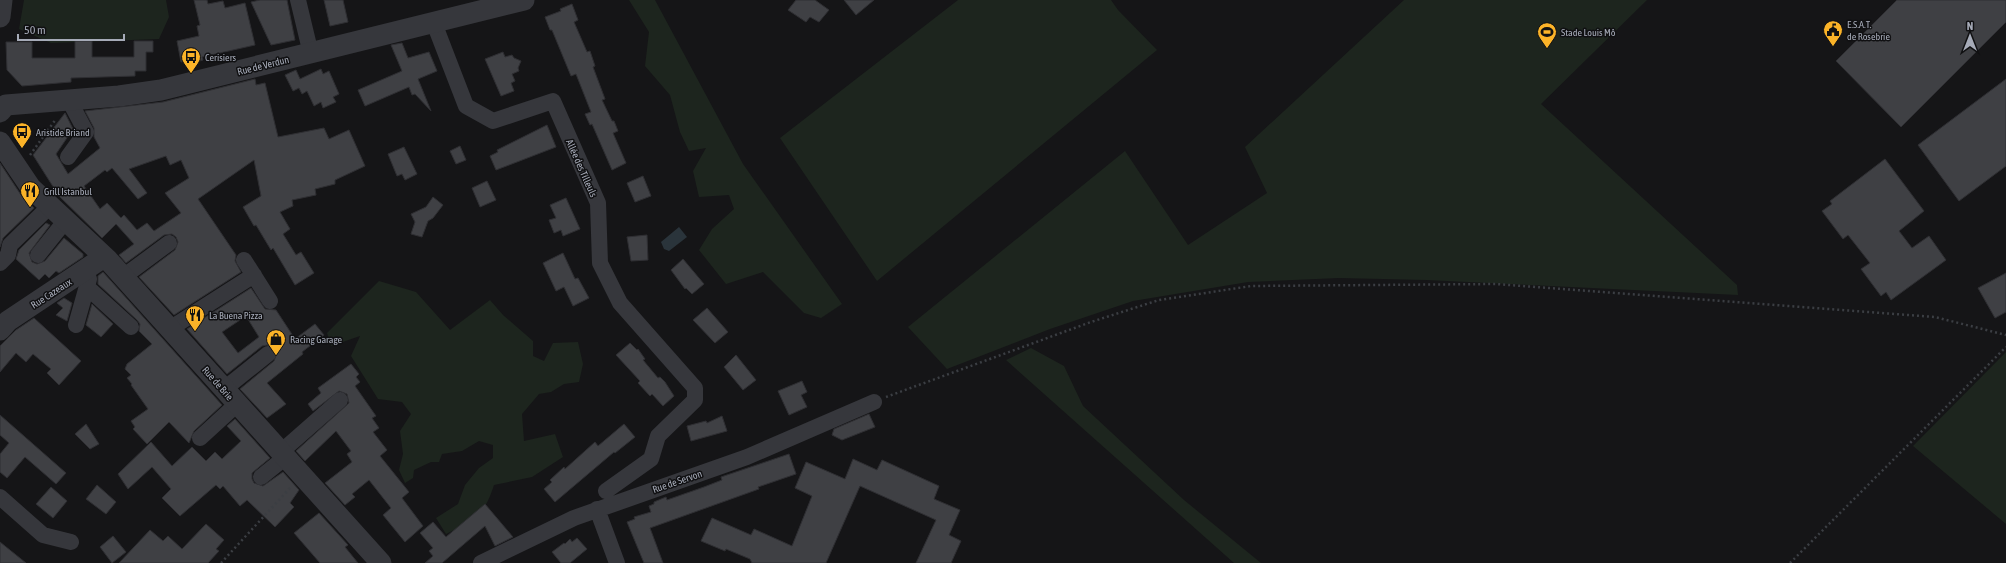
<svg xmlns="http://www.w3.org/2000/svg" width="2006" height="563" font-family="'Asap Condensed',sans-serif">
	<style>
		.green { fill: #1d251e }
		.water { fill: #2a343b }
		.building { fill: #3f4044; stroke: #2f2f33; fill-rule: evenodd }
		.lines { fill: none; stroke-linecap: round; stroke-linejoin: round }
		.path { stroke: #3b3e43; stroke-width: 2.5; stroke-dasharray: 2 3; stroke-linecap: butt }
		.minor { stroke: #36373c; stroke-width: 16 }
		.tertiary { stroke: #36373c; stroke-width: 21 }
		.labels { text-anchor: middle; stroke-width: 3; stroke-linejoin: round; paint-order: stroke }
		.poi-label { font-size: 10px; fill: #a6abb8; stroke: #101012; text-anchor: start }
		.street-label { font-size: 10px; fill: #a6abb8; stroke: #101012 }
	</style>
	<rect width="100%" height="100%" fill="#151517"/>
	<path class="green" d="M 24,0 L 166,0 L 169,17 L 159,39 L 51,43 L 19,29 Z
		M 629,0 L 655,0 L 743,164 L 842,304 L 821,318 L 804,313 L 763,272 L 726,284 L 699,250 L 712,229 L 734,209 L 729,195 L 699,197 L 693,171 L 706,148 L 689,151 L 680,132 L 670,95 L 645,66 L 649,32 Z
		M 958,0 L 1111,0 L 1118,10 L 1157,50 L 877,281 L 780,138 Z
		M 1404,0 L 1647,0 L 1541,104 L 1737,285 L 1738,295 L 1426,280 L 1339,278 L 1248,282 L 1133,301 L 1050,329 L 947,369 L 908,327 L 1125,151 L 1188,245 L 1267,193 L 1245,147 Z
		M 379,281 L 416,292 L 450,330 L 490,300 L 503,315 L 533,341 L 533,356 L 544,361 L 553,343 L 578,342 L 583,364 L 579,382 L 564,384 L 551,392 L 539,394 L 522,414 L 524,441 L 555,434 L 563,457 L 532,477 L 494,485 C 484,516 474,521 446,534 L 436,518 L 458,504 L 465,485 L 479,468 L 493,458 L 493,445 L 479,441 L 462,451 L 442,454 L 439,462 L 431,462 L 414,470 L 413,478 L 405,483 L 399,470 L 403,454 L 400,431 L 411,414 L 402,402 L 378,399 L 351,356 L 360,336 L 331,346 L 327,333 Z
		M 1031,348 L 1064,366 L 1083,406 L 1184,500 L 1261,563 L 1234,563 L 1006,360 Z
		M 2006,352 L 2006,524 L 1913,446 Z"/>
	<path class="water" d="M 679,227 L 687,237 L 669,251 L 664,249 L 661,242 Z"/>
	<path class="building" d="M 194,0 L 207,0 L 208,4 L 223,1 L 225,8 L 245,3 L 255,45 L 202,57 L 203,60 L 191,63 L 191,60 L 181,62 L 177,41 L 199,36 L 197,26 L 200,25 Z
		M 260,0 L 287,0 L 295,40 L 271,45 L 251,2 Z
		M 324,0 L 343,0 L 348,22 L 330,26 Z
		M 796,0 L 815,0 L 829,10 L 819,22 L 810,17 L 806,22 L 788,10 Z
		M 844,0 L 874,0 L 856,15 Z
		M 1897,0 L 2006,0 L 2006,22 L 1901,127 L 1836,61 Z
		M 572,4 L 578,20 L 574,22 L 587,52 L 590,51 L 595,66 L 593,67 L 605,99 L 602,100 L 612,121 L 614,121 L 618,131 L 613,133 L 626,163 L 612,170 L 592,124 L 590,125 L 585,114 L 591,112 L 576,74 L 571,76 L 552,30 L 550,30 L 545,17 L 561,11 L 560,9 Z
		M 75,41 L 92,41 L 92,57 L 134,57 L 134,41 L 153,41 L 153,52 L 146,52 L 146,71 L 135,71 L 135,76 L 71,78 L 71,82 L 22,86 L 7,70 L 6,42 L 32,42 L 32,58 L 75,58 Z
		M 402,43 L 408,58 L 429,52 L 437,71 L 418,79 L 431,111 L 415,94 L 412,95 L 409,87 L 365,106 L 358,90 L 402,71 L 391,45 Z
		M 503,52 L 505,57 L 512,55 L 514,58 L 521,61 L 518,68 L 519,71 L 512,74 L 515,81 L 511,83 L 514,91 L 501,96 L 485,59 Z
		M 321,69 L 323,74 L 329,71 L 339,94 L 333,97 L 336,102 L 323,108 L 321,102 L 314,106 L 307,91 L 302,94 L 299,88 L 293,91 L 285,75 L 296,70 L 300,79 Z
		M 255,79 L 256,85 L 265,83 L 278,137 L 324,128 L 329,139 L 349,130 L 365,166 L 335,180 L 335,184 L 315,189 L 316,195 L 292,200 L 293,206 L 280,212 L 290,229 L 283,234 L 296,255 L 301,252 L 314,273 L 295,285 L 273,248 L 271,250 L 256,225 L 254,226 L 243,207 L 261,196 L 254,160 L 198,199 L 236,255 L 235,261 L 241,272 L 174,315 L 139,277 L 175,250 L 178,242 L 176,237 L 172,234 L 164,235 L 126,263 L 119,255 L 134,244 L 116,224 L 102,238 L 59,196 L 33,155 L 65,113 L 73,129 L 56,154 L 68,174 L 100,148 L 94,137 L 94,128 L 85,111 L 163,102 ZM 166,156 L 170,165 L 181,160 L 189,178 L 165,193 L 181,213 L 154,231 L 147,223 L 137,230 L 124,215 L 121,218 L 107,203 L 100,209 L 84,186 L 105,170 L 107,172 L 112,168 L 138,199 L 147,193 L 129,169 Z
		M 2006,79 L 2006,166 L 1959,201 L 1918,145 Z
		M 547,125 L 556,147 L 496,170 L 490,156 L 498,152 L 497,150 Z
		M 460,146 L 466,160 L 456,164 L 450,151 Z
		M 404,147 L 417,174 L 405,180 L 402,174 L 397,176 L 388,154 Z
		M 1885,159 L 1924,211 L 1899,231 L 1912,248 L 1929,236 L 1946,260 L 1891,300 L 1886,292 L 1881,296 L 1861,269 L 1870,263 L 1848,235 L 1843,239 L 1822,211 L 1832,204 L 1830,201 Z
		M 0,163 L 21,195 L 34,208 L 3,238 L 0,247 Z
		M 643,176 L 651,196 L 635,202 L 627,183 Z
		M 487,181 L 496,200 L 480,207 L 472,188 Z
		M 433,197 L 443,205 L 433,218 L 428,221 L 422,237 L 411,234 L 415,222 L 411,214 L 426,207 Z
		M 566,198 L 580,229 L 563,236 L 561,230 L 554,233 L 549,220 L 556,218 L 550,205 Z
		M 46,223 L 50,225 L 29,253 L 32,262 L 37,264 L 45,261 L 64,238 L 83,254 L 83,257 L 59,273 L 56,271 L 49,278 L 45,274 L 39,280 L 16,259 L 19,250 Z
		M 647,235 L 648,260 L 631,261 L 627,237 Z
		M 563,253 L 575,279 L 578,278 L 589,298 L 573,306 L 564,287 L 556,291 L 543,263 Z
		M 683,259 L 704,284 L 692,294 L 686,288 L 685,289 L 671,270 Z
		M 103,272 L 222,405 L 194,431 L 189,443 L 169,422 L 147,444 L 133,429 L 135,427 L 131,421 L 148,409 L 131,385 L 132,384 L 127,378 L 131,375 L 125,369 L 127,364 L 152,344 L 139,331 L 140,324 L 137,320 L 98,284 L 98,276 Z
		M 2006,273 L 2006,312 L 1995,318 L 1978,288 Z
		M 251,288 L 265,309 L 276,310 L 295,339 L 315,324 L 324,335 L 302,352 L 303,354 L 267,383 L 286,404 L 267,418 L 240,389 L 274,361 L 277,353 L 275,348 L 267,345 L 262,346 L 227,374 L 187,329 ZM 246,316 L 259,337 L 238,353 L 222,332 Z
		M 64,298 L 72,303 L 67,321 L 56,315 L 63,308 L 57,303 Z
		M 92,304 L 113,324 L 101,337 L 86,325 Z
		M 707,308 L 728,332 L 715,343 L 693,320 Z
		M 34,318 L 81,361 L 59,385 L 47,373 L 51,369 L 33,354 L 26,362 L 16,353 L 0,372 L 0,346 L 16,330 Z
		M 630,343 L 637,350 L 638,349 L 645,359 L 643,360 L 658,378 L 660,377 L 665,382 L 674,396 L 663,406 L 652,394 L 650,396 L 638,383 L 640,381 L 616,355 Z
		M 736,355 L 756,380 L 743,390 L 724,367 Z
		M 351,364 L 359,374 L 356,377 L 360,382 L 355,386 L 376,416 L 372,418 L 379,428 L 373,432 L 387,450 L 380,456 L 409,492 L 402,498 L 423,526 L 405,542 L 383,515 L 391,508 L 369,480 L 352,494 L 355,497 L 345,505 L 325,483 L 352,462 L 347,454 L 351,451 L 336,431 L 305,461 L 296,451 L 349,403 L 347,394 L 339,391 L 313,411 L 308,404 L 321,393 L 318,388 Z
		M 802,381 L 807,392 L 801,395 L 807,407 L 789,415 L 778,391 Z
		M 869,414 L 875,427 L 842,440 L 832,435 L 834,429 Z
		M 0,415 L 66,473 L 56,484 L 25,457 L 7,478 L 0,472 L 0,454 L 9,443 L 0,435 Z
		M 722,416 L 727,431 L 691,441 L 687,426 L 706,421 L 707,423 Z
		M 235,419 L 270,458 L 252,473 L 252,479 L 254,483 L 263,486 L 283,472 L 299,490 L 290,503 L 294,507 L 275,527 L 247,500 L 240,506 L 223,486 L 220,489 L 216,485 L 180,516 L 162,498 L 171,489 L 152,467 L 128,489 L 118,474 L 151,442 L 172,466 L 192,447 L 206,461 L 215,452 L 222,459 L 241,441 L 227,426 Z
		M 86,424 L 99,444 L 90,449 L 75,434 Z
		M 624,424 L 635,437 L 615,453 L 614,452 L 555,502 L 544,489 L 552,482 L 550,480 L 564,467 L 565,469 L 595,442 L 598,446 Z
		M 789,454 L 796,474 L 758,487 L 759,489 L 650,528 L 663,563 L 644,563 L 627,522 L 635,519 L 634,517 L 651,512 L 649,506 L 654,504 L 654,502 L 666,497 L 667,500 L 704,487 L 722,480 L 721,477 Z
		M 853,459 L 877,470 L 882,460 L 939,486 L 934,499 L 960,510 L 949,535 L 961,541 L 951,563 L 916,563 L 936,520 L 860,486 L 826,563 L 752,563 L 750,559 L 726,549 L 725,551 L 701,541 L 712,518 L 751,535 L 754,529 L 792,546 L 812,496 L 795,488 L 806,462 L 845,479 Z
		M 97,485 L 116,502 L 106,514 L 86,499 Z
		M 51,487 L 67,501 L 53,518 L 36,504 Z
		M 485,504 L 513,537 L 495,546 L 485,526 L 442,563 L 425,563 L 433,556 L 429,551 L 433,548 L 420,533 L 433,522 L 446,537 Z
		M 319,513 L 348,545 L 345,547 L 358,563 L 320,563 L 294,533 Z
		M 206,524 L 224,540 L 216,549 L 219,551 L 208,563 L 119,563 L 150,530 L 163,541 L 168,536 L 182,549 Z
		M 113,536 L 126,552 L 112,563 L 100,547 Z
		M 577,538 L 587,549 L 570,563 L 561,563 L 552,552 L 564,543 L 565,544 L 570,539 L 572,542 Z
		M 0,542 L 26,563 L 0,563 Z"/>
	<g class="lines">
		<path class="path" d="M 30,155 L 56,119
			M 886,397 L 1091,322 L 1159,300 L 1251,286 L 1496,284 L 1935,317 L 2006,335
			M 221,563 L 290,488
			M 1790,563 L 2006,347"/>
		<path class="minor" d="M 298,0 L 311,54
			M 434,23 L 466,106 L 493,121 L 553,101 L 598,203 L 600,263 L 620,303 L 695,388 L 695,400 L 658,436 L 651,459 L 606,491
			M 68,157 L 86,132 L 69,100
			M 38,255 L 66,220
			M 244,260 L 270,301
			M 0,263 L 8,255 L 10,245 L 51,205
			M 123,277 L 169,243
			M 88,288 L 131,327
			M 76,325 L 89,279
			M 171,328 L 254,275
			M 223,390 L 268,354
			M 200,438 L 237,404
			M 282,451 L 340,400
			M 261,477 L 287,456
			M 0,497 L 43,535 L 71,542
			M 597,509 L 617,563
			M 481,563 L 574,518 L 747,457 L 874,402"/>
		<path class="tertiary" d="M 0,17 L 2,0
			M 0,112 L 6,105 L 119,96 L 161,90 L 524,0
			M 0,142 L 31,188 L 108,260 L 381,563
			M 0,330 L 8,321 L 104,257"/>
	</g>
	<defs>
		<g id="civic-pin" transform="scale(1)"><path d="M0 17L-7.5 6A9.5 9.5 0 1 1 7.5 6Z" fill="#fbb328" stroke="#101012"/><path d="M-.6-6.5H3V-4.5H.6V-3L4-1V1h2V6H-6V1h2V-1L-.6-3ZM-1.2 2.5V6h2.4V2.5Z" fill="#111"/></g>
		<g id="stadium-pin" transform="scale(1)"><path d="M0 17L-7.5 6A9.5 9.5 0 1 1 7.5 6Z" fill="#fbb328" stroke="#101012"/><path d="M0-5a6.5 5 0 1 0 0 10a6.5 5 0 1 0 0-10ZM-3.5-1.8h7v3.6h-7Z" fill="#111"/></g>
		<g id="bus-pin" transform="scale(1)"><path d="M0 17L-7.5 6A9.5 9.5 0 1 1 7.5 6Z" fill="#fbb328" stroke="#101012"/><path d="M-5-6H5V4H4V6H2V4H-2V6H-4V4H-5ZM-3.5-4V0h7V-4ZM-3.5 1.2v1.5H-2V1.2ZM2 1.2v1.5H3.5V1.2Z" fill="#111"/></g>
		<g id="restaurant-pin" transform="scale(1)"><path d="M0 17L-7.5 6A9.5 9.5 0 1 1 7.5 6Z" fill="#fbb328" stroke="#101012"/><path d="M-5-6h1v4h1v-4h1v4h1v-4h1v5L-1.5 .5V6h-2V.5L-5-1ZM5-6V6H3V1.5H1.5Q1.5-4 5-6Z" fill="#111"/></g>
		<g id="shop-pin" transform="scale(1)"><path d="M0 17L-7.5 6A9.5 9.5 0 1 1 7.5 6Z" fill="#fbb328" stroke="#101012"/><path d="M-5-2.5h2.3a2.7 3.5 0 0 1 5.4 0H5L5.5 6h-11ZM-1.5-2.5h3a1.5 2.3 0 0 0-3 0Z" fill="#111"/></g>
	</defs>
	<g fill-rule="evenodd">
		<use href="#civic-pin" x="1833" y="30"/>
		<use href="#stadium-pin" x="1547" y="32"/>
		<use href="#bus-pin" x="191" y="57"/>
		<use href="#bus-pin" x="22" y="132"/>
		<use href="#restaurant-pin" x="30" y="191"/>
		<use href="#restaurant-pin" x="195" y="315"/>
		<use href="#shop-pin" x="276" y="339"/>
	</g>
	<g class="labels">
		<g class="poi-label">
			<text x="1847" y="28">E.S.A.T.<tspan x="1847" dy="12">de Rosebrie</tspan></text>
			<text x="1561" y="36">Stade Louis Mô</text>
			<text x="205" y="61">Cerisiers</text>
			<text x="36" y="136">Aristide Briand</text>
			<text x="44" y="195">Grill Istanbul</text>
			<text x="209" y="319">La Buena Pizza</text>
			<text x="290" y="343">Racing Garage</text>
		</g>
		<g class="street-label">
			<text transform="translate(263 65) rotate(-14)" y="4">Rue de Verdun</text>
			<text transform="translate(582 168) rotate(66)" y="4">Allée des Tilleuls</text>
			<text transform="translate(51 293) rotate(-33)" y="4">Rue Cazeaux</text>
			<text transform="translate(218 383) rotate(49)" y="4">Rue de Brie</text>
			<text transform="translate(677 481) rotate(-19)" y="4">Rue de Servon</text>
		</g>
	</g>
	<g transform="translate(1970 36)" stroke="#101012" stroke-width="3" paint-order="stroke">
	<path d="M0-3L7 15L0 10L-7 15Z" fill="#a6abb8"/>
	<text y="-6" font-size="11" font-weight="bold" text-anchor="middle" fill="#a6abb8">N</text>
	</g>
	<path d="M18 34v6h106v-6" fill="none" stroke="#a6abb8" stroke-width="2"/>
	<text x="24" y="34" font-size="12" fill="#a6abb8" stroke="#101012" stroke-width="3" paint-order="stroke">50 m</text>
</svg>
